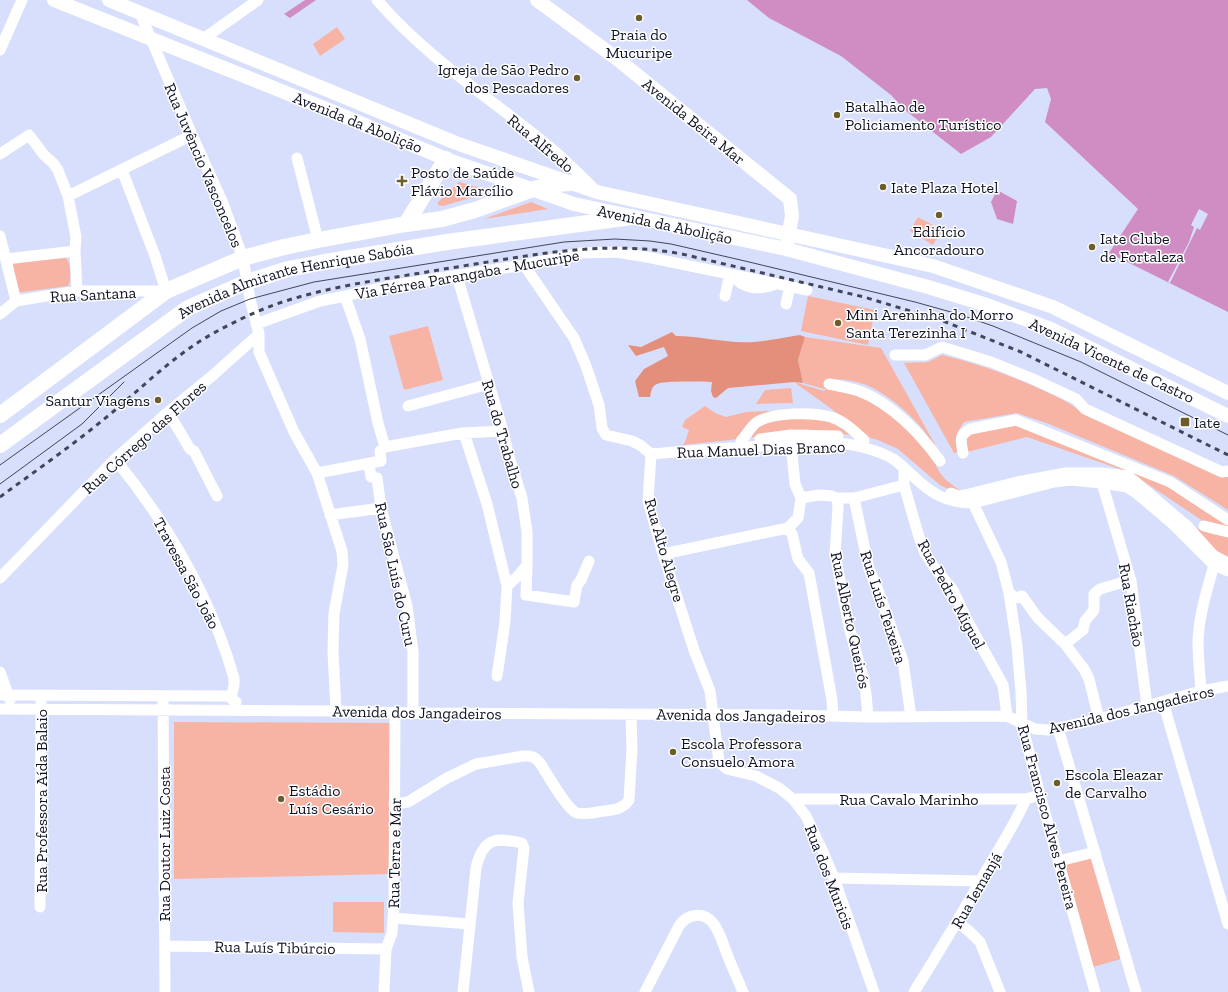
<svg xmlns="http://www.w3.org/2000/svg" width="1228" height="992" font-family="'Zilla Slab',serif">
	<style>
		.green { fill: #f7b3a3 }
		.forest { fill: #e48f7c }
		.water { fill: #cf8dc3 }
		.pier { fill: #d8dffc }
		.lines { fill: none; stroke-linecap: round; stroke-linejoin: round }
		.minor { stroke: #fff; stroke-width: 11 }
		.major { stroke: #fff; stroke-width: 14 }
		.highway { stroke: #fff; stroke-width: 16 }
		.tram { stroke: #424659; stroke-width: 1 }
		.rail { stroke: #424659; stroke-width: 3; stroke-dasharray: 5 5; stroke-linecap: butt }
		.poi-dot { fill: #6c5e2b; stroke: #fff; stroke-width: 1.5 }
		.labels { text-anchor: middle; stroke-width: 3; stroke-linejoin: round; paint-order: stroke }
		.poi-label { font-size: 16px; fill: #0f1222; stroke: #fff; text-anchor: start }
		.street-label { font-size: 16px; fill: #0f1222; stroke: #fff }
	</style>
	<rect width="100%" height="100%" fill="#d8dffc"/>
	<path class="green" d="M 337,27 L 345,39 L 320,56 L 313,44 Z
		M 459,182 L 480,188 L 482,193 L 477,196 L 443,206 L 438,205 L 438,202 Z
		M 531,202 L 548,209 L 484,219 Z
		M 918,217 L 942,230 L 933,245 L 910,231 Z
		M 66,258 C 71,263 72,280 68,286 L 15,293 L 13,261 Z
		M 808,296 L 875,310 L 868,345 L 801,331 Z
		M 428,326 L 443,380 L 404,390 L 389,336 Z
		M 805,337 L 881,348 L 942,457 C 936,449 930,440 924,431 C 910,413 882,389 860,383 C 850,380 839,379 829,379 C 849,389 871,399 888,413 C 907,427 922,446 937,464 L 936,466 C 942,479 952,485 964,493 L 948,489 L 940,485 L 898,449 L 878,440 L 864,436 L 833,410 L 794,382 L 824,391 L 826,389 L 824,389 L 803,383 L 798,360 Z
		M 942,355 C 975,363 1007,374 1038,388 C 1053,395 1068,401 1081,412 L 1223,477 L 1228,477 L 1228,510 L 1174,476 L 1049,424 L 1017,413 L 964,422 L 957,433 L 959,452 L 954,453 L 904,363 L 928,362 Z
		M 791,388 L 793,403 L 756,404 L 765,390 Z
		M 705,406 L 715,413 L 726,417 L 746,412 L 796,410 L 772,413 L 739,439 L 683,445 L 685,442 L 689,430 L 682,427 L 685,420 Z
		M 776,419 L 829,419 L 854,435 L 817,432 C 804,426 793,432 779,434 C 769,436 758,436 747,438 L 759,425 Z
		M 1016,424 L 1167,484 L 1228,523 L 1228,527 L 1206,523 L 1131,473 L 1027,437 L 967,452 L 966,436 L 973,432 Z
		M 1196,528 L 1216,535 L 1228,536 L 1228,558 L 1214,549 Z
		M 174,722 L 390,723 L 389,874 L 174,879 Z
		M 1091,857 L 1121,959 L 1093,967 L 1064,865 Z
		M 333,902 L 384,902 L 384,933 L 333,932 Z"/>
	<path class="forest" d="M 672,332 L 676,336 C 702,336 728,344 754,342 C 769,341 785,337 800,335 L 805,337 L 798,360 L 803,383 L 794,382 L 728,388 L 716,398 L 713,397 L 711,391 L 712,382 C 702,382 661,380 655,385 C 651,388 651,393 650,397 L 639,397 L 635,381 L 644,369 L 668,356 L 664,347 L 636,356 L 628,345 L 641,347 Z"/>
	<path class="water" d="M 305,0 L 316,0 L 290,18 L 284,14 Z
		M 747,0 L 1228,0 L 1228,312 L 1109,253 L 1138,209 L 1045,122 L 1051,99 L 1047,88 L 1035,89 L 991,137 L 961,154 L 905,110 L 891,95 L 841,56 L 769,18 Z
		M 997,190 L 1017,201 L 1013,224 L 997,219 L 991,202 Z"/>
	<path class="pier" d="M 1199,209 L 1208,214 L 1200,230 L 1197,228 L 1170,283 L 1168,282 L 1189,242 L 1194,227 L 1191,225 Z"/>
	<g class="lines">
		<path class="minor" d="M 377,0 C 425,56 488,97 546,144 C 563,157 579,174 595,190
			M 140,13 L 192,135 L 222,201 L 243,258 L 250,299 L 259,334 L 259,352 L 294,432 L 317,473 L 342,551 L 343,565 L 334,613 L 333,651 L 336,711
			M 203,39 L 258,0
			M 0,50 L 22,0
			M 0,154 L 29,135 L 44,155 L 53,163 L 58,170 L 68,196 L 76,237 L 75,251 L 77,291
			M 297,158 L 318,240
			M 68,196 L 192,135
			M 0,236 L 16,301
			M 6,259 L 75,251
			M 524,265 L 574,338 L 586,366 L 599,405 L 602,428 L 606,435 L 632,441 L 640,445 L 651,454 L 648,501 L 663,554 L 694,650 L 710,691 L 719,762 L 727,769 L 756,776 L 779,788 L 793,799 L 806,816 L 824,854 L 834,878 L 874,992
			M 730,274 C 744,289 757,291 776,284
			M 457,276 L 503,431 L 509,457 L 522,498 L 527,532 L 527,565 L 518,576 L 507,586
			M 725,296 L 730,274
			M 786,304 L 790,286
			M 0,314 L 16,301 L 77,291 L 166,291 L 155,256 L 122,170
			M 256,324 L 320,301 L 345,296 L 389,286 L 524,265 L 581,253 L 616,252 L 647,257 L 807,290
			M 895,355 L 925,355 L 942,347 L 991,362 L 1033,379 L 1076,399 L 1085,409 L 1222,472 L 1228,471
			M 829,384 C 839,386 850,388 859,391 C 891,403 921,434 940,461
			M 408,406 L 489,384
			M 168,412 L 190,449 L 194,451 L 217,496
			M 464,433 L 487,504 L 507,586 L 505,622 L 497,676
			M 760,439 L 791,435 L 838,436
			M 741,441 C 746,436 751,426 757,422 C 774,412 812,412 831,417 C 844,421 854,431 864,440
			M 791,444 L 795,484 L 801,498 L 798,518 L 788,528 L 792,534 L 798,559 L 809,573 L 832,700 L 833,716
			M 385,447 L 462,433 L 503,431
			M 963,453 C 961,441 958,436 970,429 L 1016,420 L 1170,482 L 1228,520
			M 651,454 C 689,451 727,448 766,446 C 797,444 831,439 862,447 C 873,450 884,453 893,459 C 901,464 907,471 914,477 C 932,494 947,503 973,503 L 1054,482 L 1070,480 L 1102,483 L 1127,487 L 1135,492 L 1173,524 L 1214,565 L 1228,571
			M 115,459 C 167,523 211,598 234,678 L 234,685 L 231,698
			M 369,464 L 371,477 L 377,478 L 381,508 L 407,606 L 413,652 L 413,713
			M 904,468 L 904,485 L 919,537 L 925,553 L 934,567 L 953,590 L 967,620 L 1003,685 L 1007,716
			M 317,473 L 381,461 L 380,451 L 385,447 L 378,423 L 360,339 L 345,296
			M 1102,483 L 1131,581 L 1147,706
			M 951,493 L 958,496 L 965,495 L 1017,482 L 1066,473 L 1102,473 L 1128,476 L 1133,480 L 1187,526 L 1213,555 L 1228,563
			M 801,498 L 819,495 L 832,496 L 837,498 L 854,498 L 904,485
			M 837,498 L 838,508 L 835,554 L 849,627 L 863,677 L 866,694 L 868,717
			M 854,498 L 869,569 L 878,590 L 903,661 L 911,717
			M 973,503 L 1001,562 L 1009,593 L 1017,646 L 1021,692 L 1022,724 L 1040,795 L 1095,992
			M 330,515 L 381,508
			M 1204,526 L 1228,532
			M 663,554 L 788,528
			M 527,565 L 526,595 L 574,602 L 577,585 L 581,580 L 589,561
			M 0,578 L 115,459 L 168,412 L 212,376 L 259,334
			M 1009,593 L 1016,598 L 1022,596 L 1038,618 L 1065,644 L 1084,669 L 1089,679 L 1099,719
			M 1065,644 L 1083,630 L 1085,621 L 1094,610 L 1094,594 L 1100,589 L 1131,580
			M 0,672 L 10,700
			M 1201,691 C 1200,675 1198,658 1198,641 C 1199,615 1207,590 1214,565
			M 0,695 L 228,696 L 236,702
			M 163,696 L 165,992
			M 1163,702 L 1228,924
			M 0,709 L 336,711 L 413,713 L 790,715 L 868,717 L 1007,716 L 1035,729 L 1049,730 L 1099,719 L 1201,691 L 1228,686
			M 1058,728 L 1136,992
			M 793,799 L 1026,799
			M 394,804 L 408,802 L 447,778 L 476,764 L 523,756 L 529,756 L 535,758 L 540,763 C 547,773 566,809 577,813 C 585,815 596,812 604,811 C 614,810 623,809 629,800 L 632,750 L 631,714
			M 1059,861 L 1095,852
			M 834,878 L 981,881
			M 40,907 L 41,702
			M 393,918 L 470,924
			M 957,922 L 969,931 L 980,942 L 1000,992
			M 165,946 L 386,949
			M 384,992 L 386,949 L 392,933 L 394,904 L 395,713
			M 463,992 L 476,868 C 483,838 495,837 522,843 L 524,848 L 518,903 L 522,957 L 529,992
			M 645,992 L 679,926 C 687,914 703,911 713,923 C 720,932 723,944 727,954 C 732,967 738,980 743,992
			M 914,992 C 939,952 963,912 986,871 C 1000,847 1015,824 1026,799 L 1040,795"/>
		<path class="major" d="M 54,0 L 329,110 L 446,159 L 574,204 L 786,249 L 928,287 L 987,305 L 1051,329 L 1228,416
			M 109,0 L 456,143 L 597,192 L 933,266 L 1053,307 L 1228,393
			M 537,0 L 616,58 L 790,199 L 792,216 L 787,243"/>
		<g class="highway">
			<path d="M 406,224 L 446,159"/>
			<path d="M 0,415 L 166,291 L 243,258 L 284,247 L 318,240 L 406,224 L 442,219 L 475,210 L 533,189 L 556,184 L 571,183"/>
			<path id="s1" d="M 0,445 L 188,308 L 247,282 L 288,269 L 325,262 L 447,242 L 632,217"/>
		</g>
		<path class="tram" d="M 0,465 L 192,328 L 221,311 L 250,299 L 314,282 L 564,242 L 615,239 L 650,241 L 671,244 L 745,261 L 915,302 L 958,314 L 993,326 L 1081,362 L 1228,435
			M 0,484 L 82,424 L 124,382"/>
		<path class="rail" d="M 0,497 C 34,472 70,447 103,420 C 139,391 171,357 212,334 C 239,319 269,305 299,297 C 348,283 400,277 450,268 C 529,256 602,239 682,254 L 864,297 L 943,321 L 1021,352 L 1228,455"/>
	</g>
	<g class="poi-dot">
		<circle cx="639" cy="18" r="4"/>
		<circle cx="577" cy="78" r="4"/>
		<circle cx="837" cy="115" r="4"/>
		<path d="M400 175h4v4h4v4h-4v4h-4v-4h-4v-4h4z"/>
		<circle cx="883" cy="187" r="4"/>
		<circle cx="939" cy="215" r="4"/>
		<circle cx="1092" cy="247" r="4"/>
		<circle cx="838" cy="323" r="4"/>
		<circle cx="158" cy="400" r="4"/>
		<rect x="1180" y="417" width="10" height="10" rx="2"/>
		<circle cx="673" cy="752" r="4"/>
		<circle cx="1057" cy="783" r="4"/>
		<circle cx="281" cy="799" r="4"/>
	</g>
	<g class="labels">
		<g class="poi-label">
			<text x="639" y="40" text-anchor="middle">Praia do<tspan x="639" dy="18">Mucuripe</tspan></text>
			<text x="569" y="75" text-anchor="end">Igreja de São Pedro<tspan x="569" dy="18">dos Pescadores</tspan></text>
			<text x="845" y="112">Batalhão de<tspan x="845" dy="18">Policiamento Turístico</tspan></text>
			<text x="411" y="178">Posto de Saúde<tspan x="411" dy="18">Flávio Marcílio</tspan></text>
			<text x="891" y="193">Iate Plaza Hotel</text>
			<text x="939" y="237" text-anchor="middle">Edifício<tspan x="939" dy="18">Ancoradouro</tspan></text>
			<text x="1100" y="244">Iate Clube<tspan x="1100" dy="18">de Fortaleza</tspan></text>
			<text x="846" y="320">Mini Areninha do Morro<tspan x="846" dy="18">Santa Terezinha I</tspan></text>
			<text x="150" y="406" text-anchor="end">Santur Viagens</text>
			<text x="1194" y="428">Iate</text>
			<text x="681" y="749">Escola Professora<tspan x="681" dy="18">Consuelo Amora</tspan></text>
			<text x="1065" y="780">Escola Eleazar<tspan x="1065" dy="18">de Carvalho</tspan></text>
			<text x="289" y="796">Estádio<tspan x="289" dy="18">Luís Cesário</tspan></text>
		</g>
		<g class="street-label">
			<text transform="translate(694 121) rotate(39)" y="6">Avenida Beira Mar</text>
			<text transform="translate(358 122) rotate(22)" y="6">Avenida da Abolição</text>
			<text transform="translate(541 143) rotate(40)" y="6">Rua Alfredo</text>
			<text transform="translate(204 165) rotate(67)" y="6">Rua Juvêncio Vasconcelos</text>
			<text transform="translate(665 224) rotate(12)" y="6">Avenida da Abolição</text>
			<text transform="translate(467 274) rotate(-10)" y="6">Via Férrea Parangaba - Mucuripe</text>
			<text dy="6" stroke="none"><textPath href="#s1" startOffset="344">Avenida Almirante Henrique Sabóia</textPath></text>
			<text transform="translate(93 294) rotate(-3)" y="6">Rua Santana</text>
			<text transform="translate(1112 360) rotate(25)" y="6">Avenida Vicente de Castro</text>
			<text transform="translate(503 434) rotate(74)" y="6">Rua do Trabalho</text>
			<text transform="translate(144 437) rotate(-42)" y="6">Rua Córrego das Flores</text>
			<text transform="translate(761 449) rotate(-2)" y="6">Rua Manuel Dias Branco</text>
			<text transform="translate(665 550) rotate(74)" y="6">Rua Alto Alegre</text>
			<text transform="translate(187 573) rotate(62)" y="6">Travessa São João</text>
			<text transform="translate(396 574) rotate(78)" y="6">Rua São Luís do Curu</text>
			<text transform="translate(952 594) rotate(61)" y="6">Rua Pedro Miguel</text>
			<text transform="translate(1132 605) rotate(80)" y="6">Rua Riachão</text>
			<text transform="translate(884 607) rotate(72)" y="6">Rua Luís Teixeira</text>
			<text transform="translate(851 620) rotate(78)" y="6">Rua Alberto Queirós</text>
			<text transform="translate(1131 709) rotate(-13)" y="6">Avenida dos Jangadeiros</text>
			<text transform="translate(417 712) rotate(1)" y="6">Avenida dos Jangadeiros</text>
			<text transform="translate(741 715) rotate(1)" y="6">Avenida dos Jangadeiros</text>
			<text x="909" y="805">Rua Cavalo Marinho</text>
			<text transform="translate(41 801) rotate(-90)" y="6">Rua Professora Aída Balaio</text>
			<text transform="translate(1048 817) rotate(75)" y="6">Rua Francisco Alves Pereira</text>
			<text transform="translate(164 844) rotate(-90)" y="6">Rua Doutor Luiz Costa</text>
			<text transform="translate(394 853) rotate(-89)" y="6">Rua Terra e Mar</text>
			<text transform="translate(830 877) rotate(69)" y="6">Rua dos Muricis</text>
			<text transform="translate(976 890) rotate(-60)" y="6">Rua Iemanjá</text>
			<text transform="translate(275 947) rotate(1)" y="6">Rua Luís Tibúrcio</text>
		</g>
	</g>
</svg>
